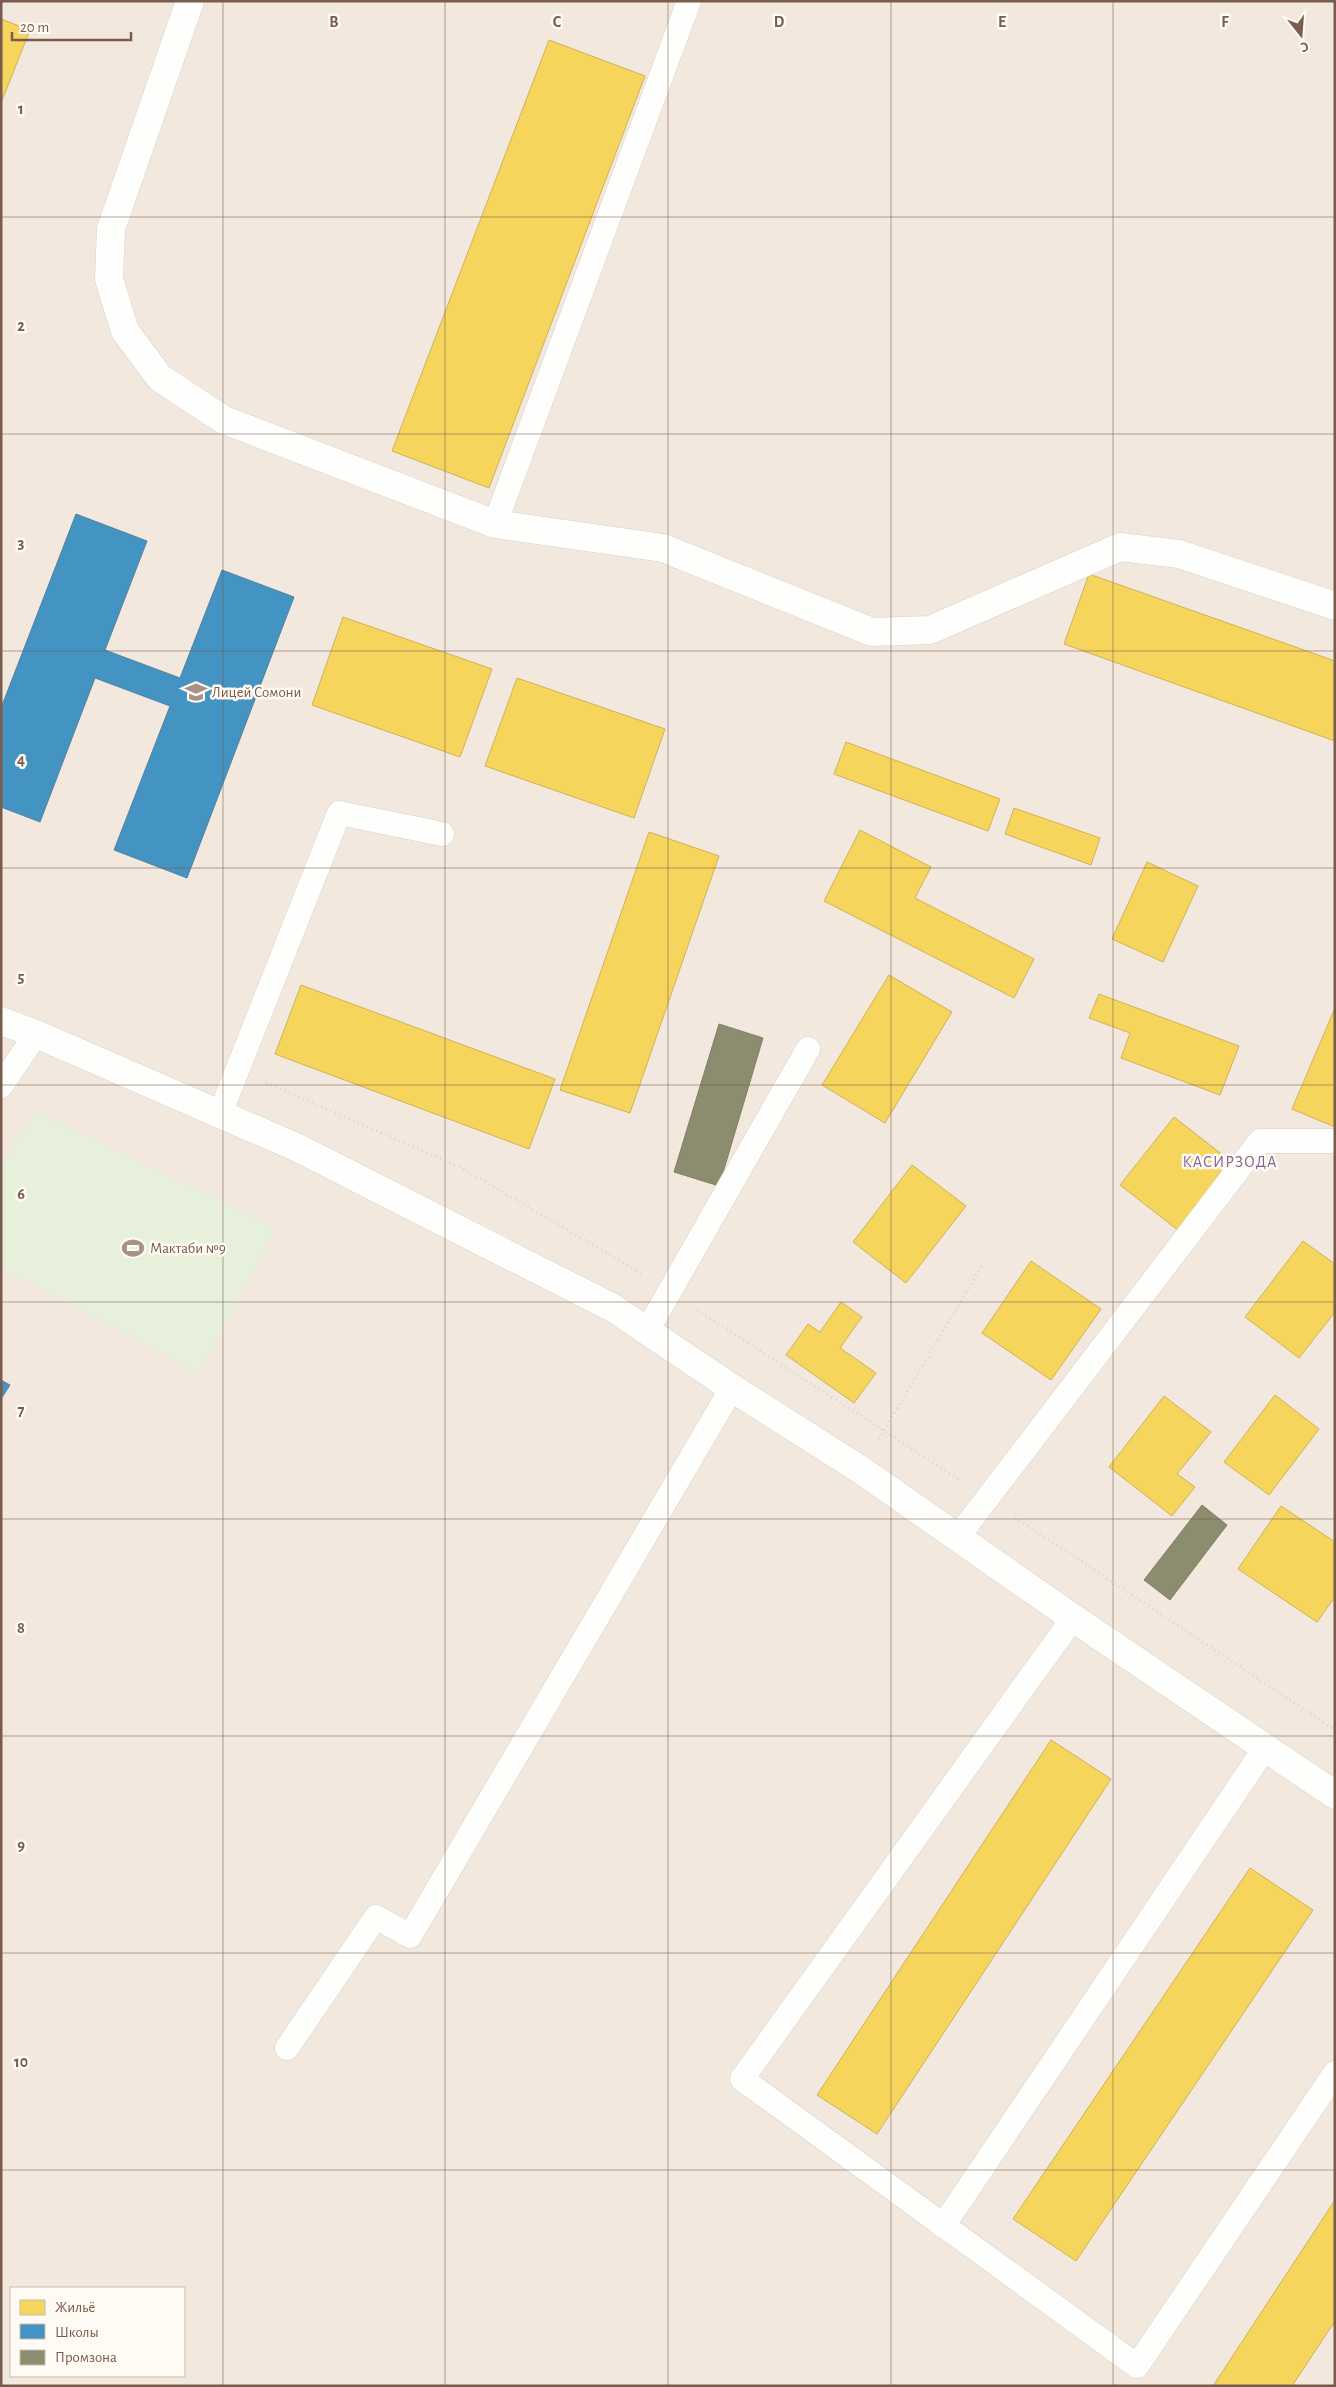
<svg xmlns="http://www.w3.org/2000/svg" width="1336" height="2387" font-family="'Alegreya Sans',sans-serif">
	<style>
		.residential { fill: #f2e8de; fill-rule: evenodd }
		.green { fill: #e7f0db }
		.homes { fill: #f6d55c; stroke: #d1b158 }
		.schools { fill: #4393c3; stroke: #5482a0 }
		.industry { fill: #8c8c6e; stroke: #877e64 }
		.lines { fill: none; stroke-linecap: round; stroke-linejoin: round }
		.lane-casing { stroke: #d7d1cb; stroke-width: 25 }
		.street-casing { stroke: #d7d1cb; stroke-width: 29 }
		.secondary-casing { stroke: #d9d2cb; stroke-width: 29 }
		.path { stroke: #dcd5d0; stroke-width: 3; stroke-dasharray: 1 4; stroke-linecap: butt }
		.lane { stroke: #fefefd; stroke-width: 24 }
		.street { stroke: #fefefd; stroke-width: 28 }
		.secondary { stroke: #fefefd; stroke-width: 28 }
		.grid { fill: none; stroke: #7a5c4d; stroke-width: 1; stroke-opacity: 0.55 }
		.labels { text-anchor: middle; stroke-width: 5; stroke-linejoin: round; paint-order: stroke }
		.poi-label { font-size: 15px; fill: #7a5c4d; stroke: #fffaf3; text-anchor: start }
		.neighbourhood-label { font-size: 16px; letter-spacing: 1px; fill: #846695; stroke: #fffaf3 }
		.grid-label { font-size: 16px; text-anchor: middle; font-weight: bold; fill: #7a5c4d; stroke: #fffaf3; stroke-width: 5; stroke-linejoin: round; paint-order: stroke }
	</style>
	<rect width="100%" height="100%" fill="#f9f5f0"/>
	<path class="residential" d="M 1,1 L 1335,1 L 1335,2386 L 1,2386 ZM 11,2288 L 184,2288 L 184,2376 L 11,2376 Z"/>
	<path class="green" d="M 36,1111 L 276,1228 L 199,1373 L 1,1268 L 1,1166 Z"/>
	<path class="homes" d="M 1,19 L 30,30 L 1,103 Z
		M 549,40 L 645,76 L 489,488 L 392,451 Z
		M 1089,574 L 1335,661 L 1335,741 L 1064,644 Z
		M 343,617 L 492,669 L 460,757 L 312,705 Z
		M 517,678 L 665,729 L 634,818 L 485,766 Z
		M 846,742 L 1000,799 L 988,831 L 834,774 Z
		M 1014,808 L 1100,838 L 1091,865 L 1005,834 Z
		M 860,830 L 931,867 L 915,898 L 1034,959 L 1014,998 L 824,901 Z
		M 649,832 L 719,856 L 630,1113 L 560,1090 Z
		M 1147,862 L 1198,886 L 1163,962 L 1112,939 Z
		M 889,975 L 952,1012 L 885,1123 L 822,1085 Z
		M 301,985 L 555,1079 L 529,1149 L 275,1054 Z
		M 1099,994 L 1239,1046 L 1220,1095 L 1121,1058 L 1130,1033 L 1089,1018 Z
		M 1335,1008 L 1335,1127 L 1292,1109 Z
		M 1174,1117 L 1233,1163 L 1179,1231 L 1120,1185 Z
		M 912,1165 L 966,1206 L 906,1283 L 853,1242 Z
		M 1303,1241 L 1335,1264 L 1335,1312 L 1299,1358 L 1245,1317 Z
		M 1031,1261 L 1101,1309 L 1051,1380 L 982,1333 Z
		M 841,1302 L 862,1317 L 840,1348 L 876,1373 L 854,1403 L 786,1355 L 808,1324 L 820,1332 Z
		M 1275,1395 L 1319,1429 L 1269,1495 L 1224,1462 Z
		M 1164,1396 L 1211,1432 L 1177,1474 L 1195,1487 L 1172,1516 L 1109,1467 Z
		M 1281,1506 L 1335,1542 L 1335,1597 L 1317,1622 L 1238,1569 Z
		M 1051,1740 L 1111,1779 L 877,2134 L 817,2095 Z
		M 1250,1868 L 1313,1910 L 1076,2261 L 1013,2219 Z
		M 1335,2200 L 1335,2321 L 1292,2386 L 1213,2386 Z"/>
	<path class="schools" d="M 76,514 L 147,541 L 105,650 L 180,678 L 222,570 L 294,597 L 187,878 L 114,850 L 170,706 L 95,678 L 40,822 L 1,807 L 1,708 Z
		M 1,1380 L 10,1385 L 1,1399 Z"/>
	<path class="industry" d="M 719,1024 L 763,1038 L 719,1186 L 674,1172 Z
		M 1202,1505 L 1227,1525 L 1170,1600 L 1144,1580 Z"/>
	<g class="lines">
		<g class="lane-casing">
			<path id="lane" d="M 495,524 L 689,1
				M 1,1086 L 36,1034
				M 220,1114 L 339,813 L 442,834
				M 647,1331 L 808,1049
				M 957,1538 L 1260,1141 L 1335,1141
				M 1073,1618 L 742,2079 L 1137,2366 L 1335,2073
				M 287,2048 L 376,1917 L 410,1936 L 732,1388
				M 943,2226 L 1265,1748"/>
		</g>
		<g class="street-casing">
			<path id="street" d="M 190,1 L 111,229 L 109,279 L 125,331 L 160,378 L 224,420 L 495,524 L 663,548 L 872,632 L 930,630 L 1120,547 L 1179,554 L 1335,606"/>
		</g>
		<g class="secondary-casing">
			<path id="secondary" d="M 1,1021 L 36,1034 L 298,1148 L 613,1308 L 732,1388 L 861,1470 L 1073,1618 L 1335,1795"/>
		</g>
		<path class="path" d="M 266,1083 L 458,1166 L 641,1273
			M 697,1310 L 960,1480
			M 879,1439 L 986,1259
			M 1015,1517 L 1335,1730"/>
		<use href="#lane" class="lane"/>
		<use href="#street" class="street"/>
		<use href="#secondary" class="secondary"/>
	</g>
	<path class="grid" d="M 223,1 L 223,2386M 445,1 L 445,2386M 668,1 L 668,2386M 891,1 L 891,2386M 1113,1 L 1113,2386M 1,217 L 1335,217M 1,434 L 1335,434M 1,651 L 1335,651M 1,868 L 1335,868M 1,1085 L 1335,1085M 1,1302 L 1335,1302M 1,1519 L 1335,1519M 1,1736 L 1335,1736M 1,1953 L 1335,1953M 1,2170 L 1335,2170"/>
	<defs>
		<g id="school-bare" transform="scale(1.725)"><path d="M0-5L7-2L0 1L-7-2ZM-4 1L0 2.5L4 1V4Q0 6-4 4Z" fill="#a69286" stroke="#fffaf3" stroke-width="2.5" paint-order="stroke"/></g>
		<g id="stadium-bare" transform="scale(1.725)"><path d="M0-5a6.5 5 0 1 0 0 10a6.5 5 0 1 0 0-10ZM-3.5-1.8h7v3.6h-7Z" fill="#a69286" stroke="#fffaf3" stroke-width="2.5" paint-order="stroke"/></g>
	</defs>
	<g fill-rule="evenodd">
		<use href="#school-bare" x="196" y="692"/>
		<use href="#stadium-bare" x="133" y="1248"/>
	</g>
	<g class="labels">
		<g class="poi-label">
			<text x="212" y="697">Лицей Сомони</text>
			<text x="150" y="1253">Мактаби №9</text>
		</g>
		<g class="neighbourhood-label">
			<text x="1230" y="1167">КАСИРЗОДА</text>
		</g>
	</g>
	<g class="grid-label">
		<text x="334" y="27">B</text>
		<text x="557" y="27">C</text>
		<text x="779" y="27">D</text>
		<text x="1002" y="27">E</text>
		<text x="1225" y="27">F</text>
		<text x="21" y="114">1</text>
		<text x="21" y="331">2</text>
		<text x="21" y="548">3</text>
		<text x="21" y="765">4</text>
		<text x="21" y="982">5</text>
		<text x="21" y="1199">6</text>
		<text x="21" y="1416">7</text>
		<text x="21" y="1633">8</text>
		<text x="21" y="1850">9</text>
		<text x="21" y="2067">10</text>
	</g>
	<rect width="1336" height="2387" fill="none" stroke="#7a5c4d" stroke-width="5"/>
	<rect x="10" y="2287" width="175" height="90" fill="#fffaf3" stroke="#cabbb1"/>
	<rect x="20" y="2300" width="25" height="15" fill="#f6d55c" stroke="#cabbb1"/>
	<text x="55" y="2312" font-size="15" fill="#7a5c4d">Жильё</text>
	<rect x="20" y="2324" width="25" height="15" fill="#4393c3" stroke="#cabbb1"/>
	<text x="55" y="2337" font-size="15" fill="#7a5c4d">Школы</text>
	<rect x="20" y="2350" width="25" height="15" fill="#8c8c6e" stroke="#cabbb1"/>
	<text x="55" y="2362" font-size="15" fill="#7a5c4d">Промзона</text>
	<g transform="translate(1301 35) rotate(163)" stroke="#fffaf3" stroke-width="4" paint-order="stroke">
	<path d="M0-4L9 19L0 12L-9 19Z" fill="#7a5c4d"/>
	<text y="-8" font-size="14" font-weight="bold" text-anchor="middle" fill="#7a5c4d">С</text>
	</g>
	<path d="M12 32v8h119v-8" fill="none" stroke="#7a5c4d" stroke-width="2.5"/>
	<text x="20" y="32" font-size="15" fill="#7a5c4d" stroke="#fffaf3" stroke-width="4" paint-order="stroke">20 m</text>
</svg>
